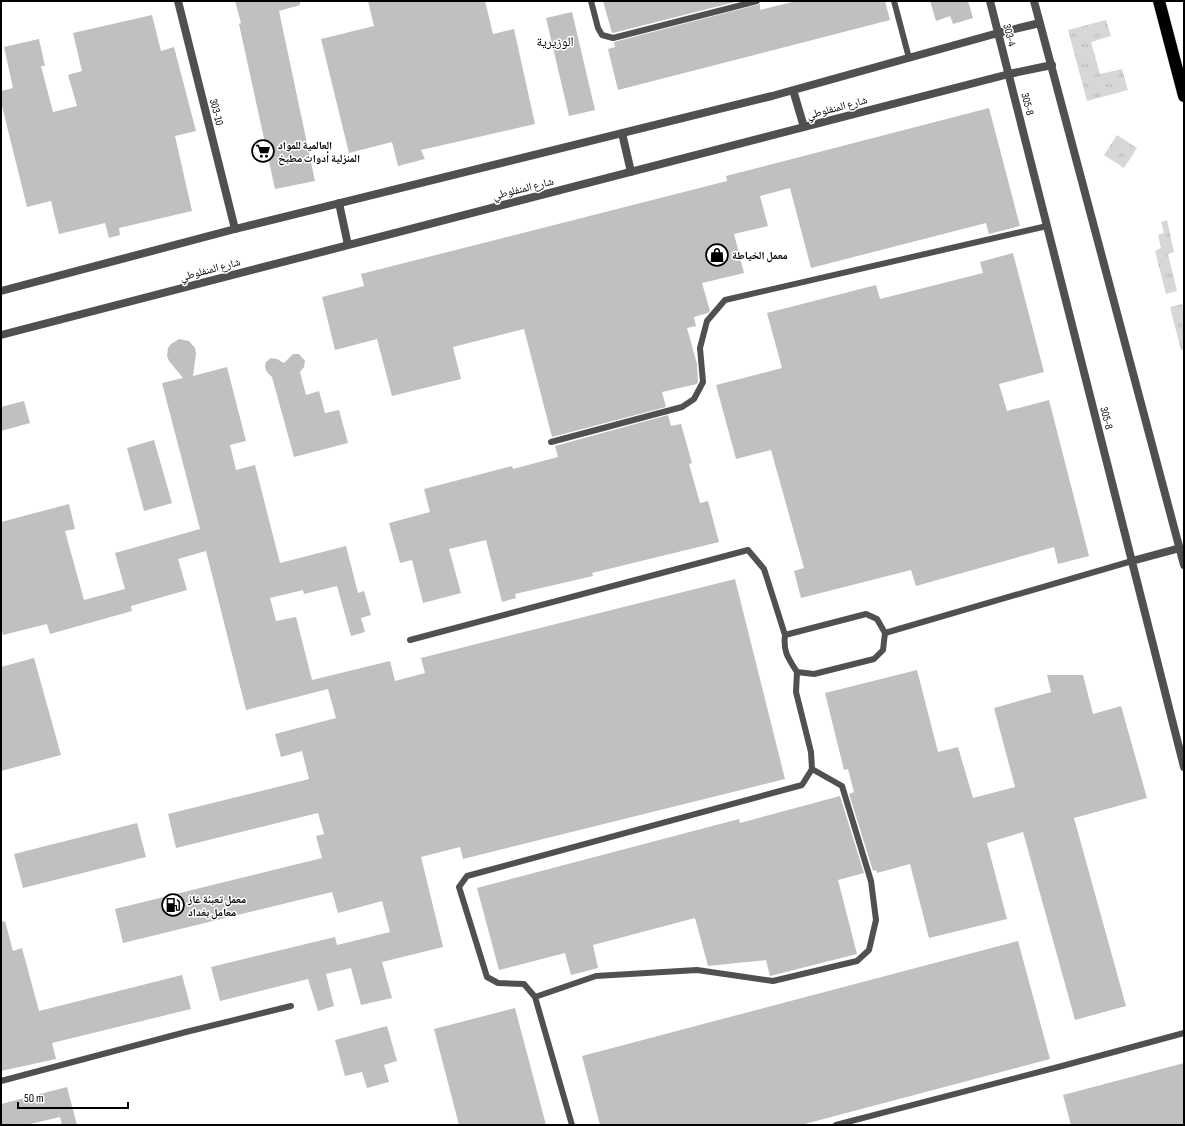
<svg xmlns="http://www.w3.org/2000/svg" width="1185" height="1126" font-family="'Sofia Sans Condensed','Noto Naskh Arabic',sans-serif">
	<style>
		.grass { fill: url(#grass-tufts) }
		.building { fill: #c0c0c0 }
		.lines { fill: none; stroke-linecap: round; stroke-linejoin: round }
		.motorway-casing { stroke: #dbdbdb; stroke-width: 13 }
		.service { stroke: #505050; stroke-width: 6 }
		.minor { stroke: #505050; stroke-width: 8 }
		.tertiary { stroke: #505050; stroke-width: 8 }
		.motorway { stroke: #000; stroke-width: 12 }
		.labels { text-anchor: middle; stroke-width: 3; stroke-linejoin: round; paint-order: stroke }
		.street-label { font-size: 11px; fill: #000; stroke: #fff }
		.poi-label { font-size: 11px; font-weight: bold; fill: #000; stroke: #fff; text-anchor: start }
		.quarter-label { font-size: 13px; fill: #000; stroke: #fff }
	</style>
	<defs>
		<pattern id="grass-tufts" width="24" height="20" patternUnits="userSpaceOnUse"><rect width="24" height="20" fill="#d7d7d7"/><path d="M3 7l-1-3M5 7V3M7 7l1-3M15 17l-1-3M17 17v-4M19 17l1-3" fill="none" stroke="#b7b7b7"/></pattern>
	</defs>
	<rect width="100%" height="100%" fill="#fff"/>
	<path class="grass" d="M 1106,20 L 1111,36 L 1091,42 L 1100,74 L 1122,69 L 1128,90 L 1087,101 L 1068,30 Z
		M 1117,135 L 1137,148 L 1124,168 L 1104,155 Z
		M 1167,220 L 1174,252 L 1168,254 L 1177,291 L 1166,294 L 1155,251 L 1161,248 L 1158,235 L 1164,233 L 1161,222 Z
		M 1182,304 L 1184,314 L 1184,350 L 1181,350 L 1170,307 Z"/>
	<path class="building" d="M 235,1 L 300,1 L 300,5 L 279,11 L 315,181 L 275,189 L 239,24 L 241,23 Z
		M 368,1 L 485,1 L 493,34 L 514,29 L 535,124 L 421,150 L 425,159 L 398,166 L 392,142 L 349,153 L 321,39 L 374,26 Z
		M 603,1 L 739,1 L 613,33 L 612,33 Z
		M 796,1 L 885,1 L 890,20 L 618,90 L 608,49 L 615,47 L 614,42 L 760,4 L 760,10 Z
		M 930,1 L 968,1 L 973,18 L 953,24 L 950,16 L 936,21 Z
		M 572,12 L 595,110 L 569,116 L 546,18 Z
		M 152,15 L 161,51 L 174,47 L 196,131 L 175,136 L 192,211 L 119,228 L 120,235 L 109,238 L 105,223 L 59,234 L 51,201 L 27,207 L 1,102 L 1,91 L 13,88 L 4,47 L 39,39 L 45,66 L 41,66 L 53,112 L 77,106 L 68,75 L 82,71 L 73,33 Z
		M 989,108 L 1020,226 L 989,234 L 986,223 L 811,268 L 790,188 L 760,196 L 768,226 L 734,234 L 744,273 L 702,283 L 710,311 L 708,313 L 694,317 L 696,326 L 687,328 L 697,364 L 698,381 L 697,384 L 662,392 L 666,407 L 552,437 L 524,329 L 453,347 L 461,379 L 392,396 L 377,339 L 335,350 L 322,297 L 364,286 L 361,274 L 727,181 L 726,176 Z
		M 1013,253 L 1044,372 L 999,384 L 1007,411 L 1049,400 L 1089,556 L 1058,564 L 1054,547 L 916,586 L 911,570 L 801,598 L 794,571 L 804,568 L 771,450 L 736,459 L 716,385 L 782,368 L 767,313 L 876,285 L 880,299 L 983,273 L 980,262 Z
		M 179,339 L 189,341 L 195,348 L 196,353 L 193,376 L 227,367 L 246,441 L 230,445 L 236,470 L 255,465 L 280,563 L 346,546 L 358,593 L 364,591 L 371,615 L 361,618 L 365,632 L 351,636 L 337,586 L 304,594 L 303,590 L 270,598 L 276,621 L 296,617 L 312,680 L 390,661 L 395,681 L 425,673 L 421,658 L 735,579 L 785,779 L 463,859 L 460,847 L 421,857 L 443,947 L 382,962 L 392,998 L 361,1005 L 351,968 L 326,974 L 334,1006 L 318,1011 L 308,979 L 220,1001 L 211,967 L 335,937 L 337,945 L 390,932 L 382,901 L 338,913 L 332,892 L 123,943 L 115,909 L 322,858 L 316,836 L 324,834 L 318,813 L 176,848 L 168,814 L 309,779 L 302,751 L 281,757 L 275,734 L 336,718 L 328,689 L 246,710 L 206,551 L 178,559 L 187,590 L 131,606 L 132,611 L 50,634 L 47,624 L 3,635 L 1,629 L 1,522 L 69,504 L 75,529 L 65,531 L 84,600 L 125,589 L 115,553 L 200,529 L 162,383 L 183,378 L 169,361 L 167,356 L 168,348 L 171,344 Z
		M 293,354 L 299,354 L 305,361 L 304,367 L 300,372 L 306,395 L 319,391 L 325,413 L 339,410 L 348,443 L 294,457 L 272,377 L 267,372 L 265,367 L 266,362 L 271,358 L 277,359 L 284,363 Z
		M 24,401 L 30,423 L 1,431 L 1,407 Z
		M 668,415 L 671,426 L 681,424 L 692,463 L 689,464 L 700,503 L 708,501 L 719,542 L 592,573 L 593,576 L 515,594 L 516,598 L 502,602 L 486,540 L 449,549 L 461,593 L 423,603 L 412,560 L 400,563 L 389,523 L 430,512 L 424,489 L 512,466 L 513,469 L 558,457 L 555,446 Z
		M 154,440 L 172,503 L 144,511 L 127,448 Z
		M 34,658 L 61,755 L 1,771 L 1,667 Z
		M 917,670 L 938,752 L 958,747 L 973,798 L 1015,787 L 994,708 L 1051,692 L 1047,675 L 1083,675 L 1093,714 L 1121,706 L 1147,798 L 1074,818 L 1126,1006 L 1075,1020 L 1023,832 L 987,843 L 1007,919 L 929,938 L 910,864 L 877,873 L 876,870 L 873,871 L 849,794 L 854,792 L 848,769 L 844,770 L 825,693 Z
		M 840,796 L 864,873 L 838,880 L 857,954 L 770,976 L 766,960 L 708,966 L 695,918 L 593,945 L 598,968 L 571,975 L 565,953 L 499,970 L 477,888 L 739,819 L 740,823 Z
		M 137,823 L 146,857 L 23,888 L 14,854 Z
		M 5,921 L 13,951 L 22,948 L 39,1011 L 182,975 L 191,1009 L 52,1043 L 56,1059 L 1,1071 L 1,922 Z
		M 1018,941 L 1050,1059 L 801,1125 L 600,1125 L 582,1056 Z
		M 515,1008 L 546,1125 L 459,1125 L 434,1029 Z
		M 387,1026 L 397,1061 L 384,1065 L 389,1082 L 367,1088 L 362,1072 L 345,1076 L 335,1040 Z
		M 1184,1063 L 1184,1125 L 1071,1125 L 1063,1095 Z
		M 67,1087 L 77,1125 L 62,1125 L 60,1117 L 26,1125 L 1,1125 L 1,1104 Z"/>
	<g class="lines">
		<g class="motorway-casing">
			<path id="motorway" d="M 1159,1 L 1184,96"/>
		</g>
		<path class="service" d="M 591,1 L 598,28 L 602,35 L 613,38 L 757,1
			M 894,1 L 909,58
			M 551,442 L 682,407 L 694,399 L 703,382 L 700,348 L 707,321 L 725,300 L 1047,226
			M 866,614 L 877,619 L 885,633 L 883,650 L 874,659 L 814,674 L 797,672 C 788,658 783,652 785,635 Z
			M 885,633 L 1132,561
			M 410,640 L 748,550 L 764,569 L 785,635
			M 535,997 L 596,976 L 697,970 L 773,981 L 857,961 L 869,950 L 876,920 L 871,881 L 842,786 L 812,769
			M 1,1081 L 186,1032 L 291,1006
			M 572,1125 L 535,997 L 524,984 L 498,983 L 487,977 L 459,887 L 467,876 L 802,785 L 812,769 L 811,752 L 796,692 L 797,672
			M 836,1125 L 1062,1066 L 1184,1033"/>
		<path class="minor" d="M 178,1 L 235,229"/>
		<path class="tertiary" d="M 990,1 L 1184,767
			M 1034,1 L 1184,565
			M 793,90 L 804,127
			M 622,133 L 631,172
			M 339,203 L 348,245
			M 1,291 L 235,229 L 772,96 L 998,33 L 1040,23
			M 1,335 L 1009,74 L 1052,65
			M 1132,561 L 1180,548"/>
		<use href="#motorway" class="motorway"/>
	</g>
	<defs>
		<g id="supermarket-ring" transform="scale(1.15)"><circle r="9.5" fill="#fff" stroke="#000" stroke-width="1.5"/><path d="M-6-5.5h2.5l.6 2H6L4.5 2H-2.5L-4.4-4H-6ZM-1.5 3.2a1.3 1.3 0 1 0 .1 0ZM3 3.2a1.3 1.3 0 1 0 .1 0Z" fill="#000"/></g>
		<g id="shop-ring" transform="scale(1.15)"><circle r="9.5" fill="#fff" stroke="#000" stroke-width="1.5"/><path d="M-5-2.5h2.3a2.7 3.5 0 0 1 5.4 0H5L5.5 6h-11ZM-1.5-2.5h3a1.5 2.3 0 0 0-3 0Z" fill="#000"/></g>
		<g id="fuel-ring" transform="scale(1.15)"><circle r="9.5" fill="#fff" stroke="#000" stroke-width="1.5"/><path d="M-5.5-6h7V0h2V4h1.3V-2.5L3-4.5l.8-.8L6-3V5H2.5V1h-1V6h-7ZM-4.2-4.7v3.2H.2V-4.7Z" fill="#000"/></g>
	</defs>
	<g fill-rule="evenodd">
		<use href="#supermarket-ring" x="263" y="151"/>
		<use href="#shop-ring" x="717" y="255"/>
		<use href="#fuel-ring" x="173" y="905"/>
	</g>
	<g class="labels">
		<g class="street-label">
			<text transform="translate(1010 35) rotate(76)" y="4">303-4</text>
			<text transform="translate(1028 104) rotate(76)" y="4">305-8</text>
			<text transform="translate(837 107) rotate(-15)" y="4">شارع المنفلوطي</text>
			<text transform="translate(217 112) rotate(76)" y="4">303-10</text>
			<text transform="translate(523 188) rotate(-14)" y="4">شارع المنفلوطي</text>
			<text transform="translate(210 269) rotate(-15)" y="4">شارع المنفلوطي</text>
			<text transform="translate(1107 418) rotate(76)" y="4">305-8</text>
		</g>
		<g class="poi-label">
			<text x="278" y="149">العالمية للمواد<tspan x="278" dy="13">المنزلية أدوات مطبخ</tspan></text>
			<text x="732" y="259">معمل الخياطة</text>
			<text x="188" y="903">معمل تعبئة غاز<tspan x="188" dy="13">معامل بغداد</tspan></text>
		</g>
		<g class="quarter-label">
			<text x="555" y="46">الوزيرية</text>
		</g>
	</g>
	<rect width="1185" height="1126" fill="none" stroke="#000000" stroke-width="4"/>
	<path d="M18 1102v6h110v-6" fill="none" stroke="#000000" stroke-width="2"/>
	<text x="24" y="1102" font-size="12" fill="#000000" stroke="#ffffff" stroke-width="3" paint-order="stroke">50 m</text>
</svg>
